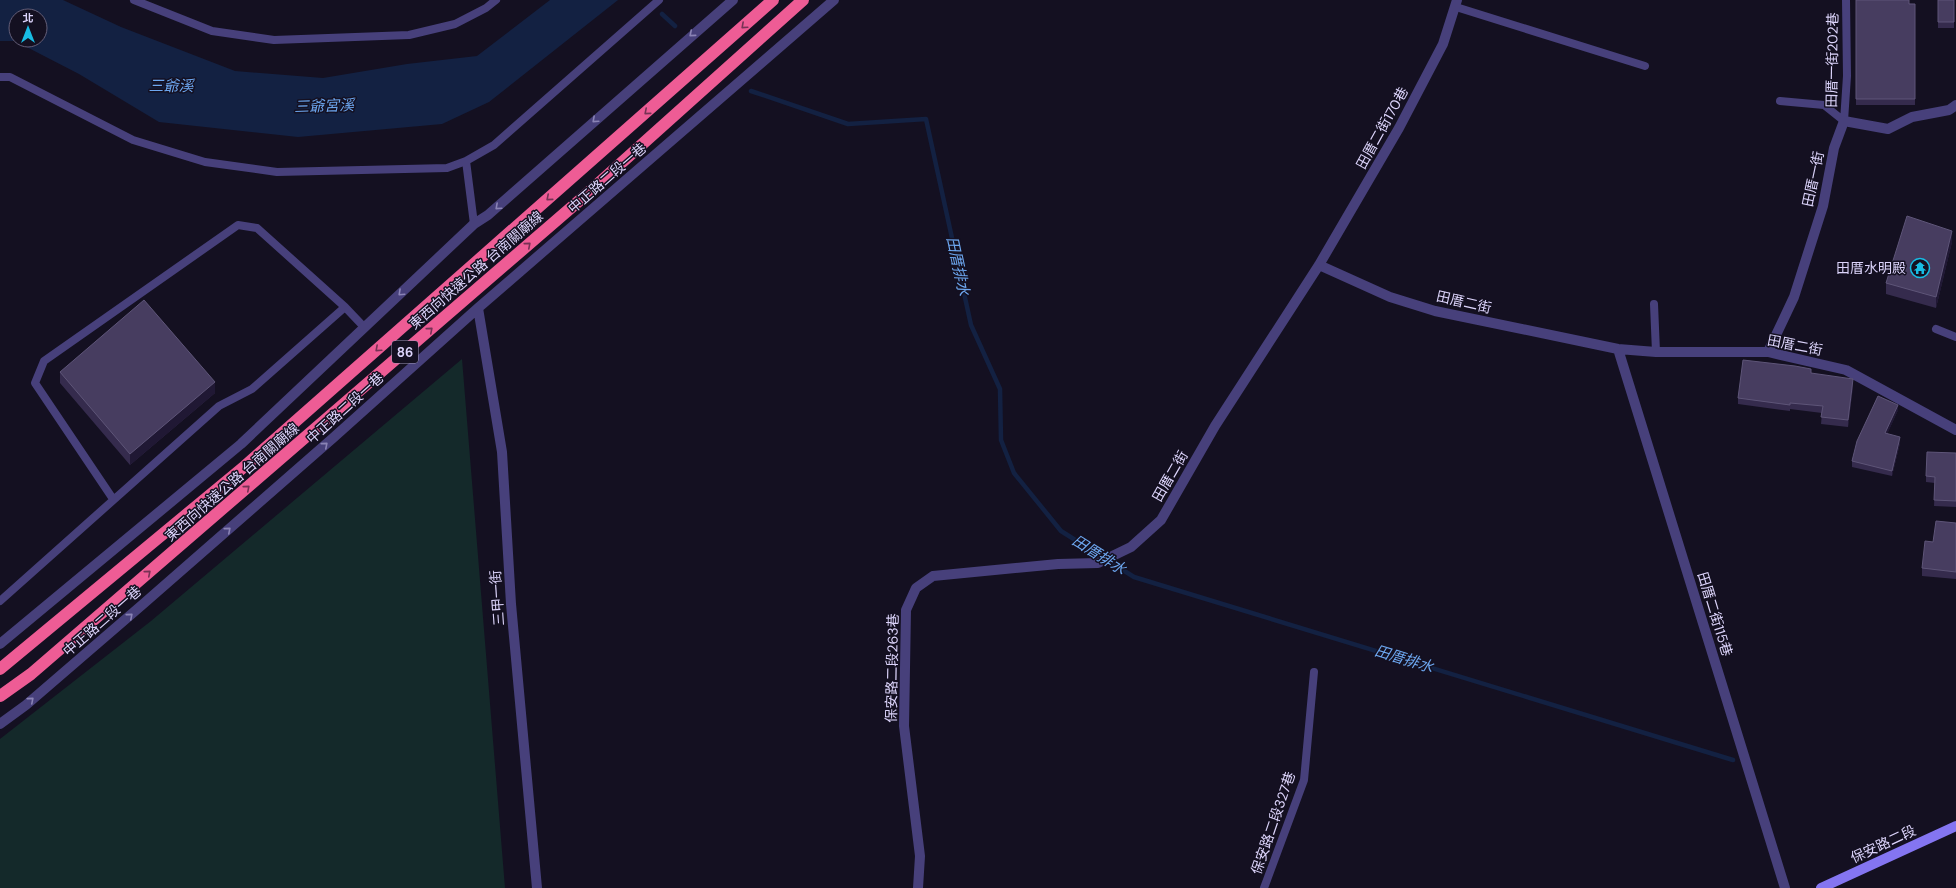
<svg xmlns="http://www.w3.org/2000/svg" width="1956" height="888" font-family="'DM Sans','Noto Sans TC',sans-serif">
	<style>
		.green { fill: #14292a }
		.water { fill: #132142; fill-rule: evenodd }
		.lines { fill: none; stroke-linecap: round; stroke-linejoin: round }
		.stream { stroke: #132142; stroke-width: 4.5 }
		.lane { stroke: #47407b; stroke-width: 8 }
		.street { stroke: #47407b; stroke-width: 10 }
		.secondary { stroke: #8475f1; stroke-width: 10 }
		.highway { stroke: #ee5c95; stroke-width: 12 }
		.wall { fill: #352b4d }
		.shaded-wall { fill: #201834 }
		.building { fill: #473d60; stroke: #5e5578 }
		.oneway { stroke: #763255 }
		.oneway2 { stroke: #8a83b5 }
		.labels { text-anchor: middle; stroke-width: 3; stroke-linejoin: round; paint-order: stroke }
		.shield { fill: #141021; stroke: #a099ba; stroke-width: 1 }
		.shield-label { font-size: 13px; font-weight: bold; fill: #dcd4fb }
		.street-label { font-size: 14px; fill: #dcd4fb; stroke: #141021 }
		.poi-label { font-size: 14px; fill: #dcd4fb; stroke: #141021; text-anchor: end }
		.water-label { font-size: 15px; font-style: italic; fill: #6da7f0; stroke: #141021 }
	</style>
	<rect width="100%" height="100%" fill="#141021"/>
	<path class="green" d="M 462,359 L 505,888 L 0,888 L 0,739 L 151,621 Z"/>
	<path class="water" d="M 0,0 L 63,0 L 121,27 L 235,71 L 323,78 L 407,64 L 477,56 L 550,0 L 618,0 L 489,102 L 442,124 L 298,137 L 159,122 L 79,74 L 15,41 L 0,41 ZM 16,16 L 40,16 L 40,40 L 16,40 Z"/>
	<g class="lines">
		<path class="stream" d="M 662,14 L 675,26
			M 751,91 L 848,124 L 926,119 L 971,325 L 1000,389 L 1001,440 L 1014,473 L 1061,531 L 1134,577 L 1733,760"/>
		<path class="lane" d="M 134,0 L 212,31 L 274,40 L 409,35 L 455,24 L 486,8 L 496,0
			M 1456,7 L 1645,66
			M 0,77 L 10,77 L 133,140 L 205,162 L 277,172 L 447,168 L 466,161 L 494,145 L 659,0
			M 1780,101 L 1824,105 L 1844,121
			M 1844,121 L 1847,76 L 1846,0
			M 466,161 L 474,224
			M 1654,304 L 1656,352
			M 1936,329 L 1956,337
			M 113,499 L 35,383 L 44,361 L 238,225 L 257,228 L 345,307 L 364,327
			M 0,601 L 219,406 L 252,389 L 345,307
			M 1264,888 L 1304,780 L 1314,672"/>
		<path class="street" d="M 1319,265 L 1390,297 L 1435,311 L 1618,349 L 1656,352 L 1768,352 L 1846,370 L 1956,430
			M 478,308 L 502,452 L 511,604 L 537,888
			M 1618,349 L 1785,888
			M 1768,352 L 1794,297 L 1823,206 L 1834,148 L 1844,121 L 1888,129 L 1912,117 L 1949,110 L 1956,105
			M 0,644 L 241,444 L 474,224 L 488,215 L 733,0
			M 0,724 L 26,705 L 142,605 L 333,438 L 478,308 L 834,0
			M 918,888 L 920,856 L 904,726 L 906,610 L 916,588 L 933,576 L 1058,564 L 1098,563 L 1131,547 L 1161,520 L 1215,426 L 1319,265 L 1399,128 L 1443,44 L 1457,0"/>
		<path class="secondary" d="M 1821,888 L 1956,826"/>
		<path class="highway" d="M 0,669 L 245,466 L 773,0
			M 0,696 L 31,674 L 580,200 L 803,0"/>
	</g>
	<path class="wall" d="M 1856,0 L 1915,4 L 1915,105 L 1856,105 Z
		M 1938,0 L 1954,0 L 1954,28 L 1938,28 Z
		M 1952,242 L 1936,308 L 1886,294 L 1886,283 Z
		M 60,372 L 215,393 L 130,465 L 60,383 Z
		M 1811,373 L 1853,386 L 1848,427 L 1821,424 L 1822,413 L 1790,409 L 1790,411 L 1738,404 L 1738,398 Z
		M 1898,410 L 1887,434 L 1900,443 L 1892,476 L 1852,467 L 1852,461 Z
		M 1956,453 L 1956,507 L 1934,506 L 1935,483 L 1926,482 L 1926,476 Z
		M 1956,523 L 1956,579 L 1922,576 L 1922,568 L 1933,542 Z"/>
	<path class="shaded-wall" d="M 1952,231 L 1952,242 L 1936,308 L 1936,297 Z
		M 1853,379 L 1853,386 L 1848,427 L 1848,420 Z
		M 215,382 L 215,393 L 130,465 L 130,454 Z
		M 1898,405 L 1898,410 L 1885,439 L 1885,433 Z
		M 1900,437 L 1900,443 L 1892,476 L 1892,471 Z"/>
	<path class="building" d="M 1856,0 L 1909,0 L 1909,4 L 1915,4 L 1915,99 L 1856,99 Z
		M 1938,0 L 1954,0 L 1954,22 L 1938,22 Z
		M 1907,216 L 1952,231 L 1936,297 L 1886,283 Z
		M 144,300 L 215,382 L 130,454 L 60,372 Z
		M 1743,360 L 1795,366 L 1811,369 L 1811,373 L 1853,379 L 1848,420 L 1821,417 L 1823,406 L 1790,403 L 1790,405 L 1738,398 Z
		M 1878,396 L 1898,405 L 1885,433 L 1900,437 L 1892,471 L 1852,461 L 1857,441 Z
		M 1927,452 L 1956,453 L 1956,501 L 1934,500 L 1935,477 L 1926,476 Z
		M 1936,521 L 1956,523 L 1956,572 L 1922,568 L 1925,541 L 1933,542 Z"/>
	<defs><path id="oneway-chevron" d="M-2-3.5L2.5 0L-2 3.5" fill="none" stroke-width="1.6" stroke-linecap="round" stroke-linejoin="round"/></defs>
	<g class="oneway">
		<use href="#oneway-chevron" transform="translate(744 26) rotate(138)"/>
		<use href="#oneway-chevron" transform="translate(647 112) rotate(139)"/>
		<use href="#oneway-chevron" transform="translate(549 198) rotate(139)"/>
		<use href="#oneway-chevron" transform="translate(528 245) rotate(-41)"/>
		<use href="#oneway-chevron" transform="translate(430 330) rotate(-41)"/>
		<use href="#oneway-chevron" transform="translate(378 349) rotate(138)"/>
		<use href="#oneway-chevron" transform="translate(247 488) rotate(-41)"/>
		<use href="#oneway-chevron" transform="translate(148 573) rotate(-41)"/>
	</g>
	<g class="oneway2">
		<use href="#oneway-chevron" transform="translate(692 34) rotate(140)"/>
		<use href="#oneway-chevron" transform="translate(595 120) rotate(138)"/>
		<use href="#oneway-chevron" transform="translate(498 207) rotate(138)"/>
		<use href="#oneway-chevron" transform="translate(401 293) rotate(137)"/>
		<use href="#oneway-chevron" transform="translate(325 445) rotate(-41)"/>
		<use href="#oneway-chevron" transform="translate(228 530) rotate(-41)"/>
		<use href="#oneway-chevron" transform="translate(130 616) rotate(-41)"/>
		<use href="#oneway-chevron" transform="translate(31 700) rotate(-41)"/>
	</g>
	<defs>
		<g id="temple-ring" transform="scale(1)"><circle r="9.5" fill="#141021" stroke="#18bce3" stroke-width="1.5"/><path d="M0-6L5-2H3V0L6.5 2.5H4V6H1.5V3h-3V6H-4V2.5H-6.5L-3 0V-2H-5Z" fill="#18bce3"/></g>
	</defs>
	<g fill-rule="evenodd">
		<use href="#temple-ring" x="1920" y="268"/>
	</g>
	<g class="labels">
		<rect class="shield" x="392" y="341" width="26" height="22" rx="3"/>
		<g class="shield-label">
			<text x="405" y="357">86</text>
		</g>
		<g class="street-label">
			<text transform="translate(1832 60) rotate(-89)" y="5">田厝一街202巷</text>
			<text transform="translate(1382 128) rotate(-61)" y="5">田厝二街170巷</text>
			<text transform="translate(607 178) rotate(-41)" y="5">中正路二段一巷</text>
			<text transform="translate(1813 179) rotate(-78)" y="5">田厝一街</text>
			<text transform="translate(476 270) rotate(-41)" y="5">東西向快速公路 台南關廟線</text>
			<text transform="translate(1464 302) rotate(13)" y="5">田厝二街</text>
			<text transform="translate(1795 345) rotate(11)" y="5">田厝二街</text>
			<text transform="translate(345 408) rotate(-42)" y="5">中正路二段一巷</text>
			<text transform="translate(1170 476) rotate(-60)" y="5">田厝二街</text>
			<text transform="translate(232 482) rotate(-41)" y="5">東西向快速公路 台南關廟線</text>
			<text transform="translate(497 598) rotate(-94)" y="5">三甲一街</text>
			<text transform="translate(1715 614) rotate(73)" y="5">田厝二街115巷</text>
			<text transform="translate(102 621) rotate(-41)" y="5">中正路二段一巷</text>
			<text transform="translate(892 668) rotate(-89)" y="5">保安路二段263巷</text>
			<text transform="translate(1273 823) rotate(-71)" y="5">保安路二段327巷</text>
			<text transform="translate(1883 844) rotate(-25)" y="5">保安路二段</text>
		</g>
		<g class="poi-label">
			<text x="1906" y="273">田厝水明殿</text>
		</g>
		<g class="water-label">
			<text x="171" y="91">三爺溪</text>
			<text transform="translate(324 106) rotate(-2)" y="5">三爺宮溪</text>
			<text transform="translate(958 266) rotate(78)" y="5">田厝排水</text>
			<text transform="translate(1099 555) rotate(32)" y="5">田厝排水</text>
			<text transform="translate(1404 659) rotate(17)" y="5">田厝排水</text>
		</g>
	</g>
	<g transform="translate(28 28)"><circle r="19" fill="#141021" stroke="#645e78"/>
	<path d="M0-3L7 15L0 10L-7 15Z" fill="#18bce3"/>
	<text y="-6" font-size="11" font-weight="bold" text-anchor="middle" fill="#dcd4fb">北</text>
	</g>
</svg>
